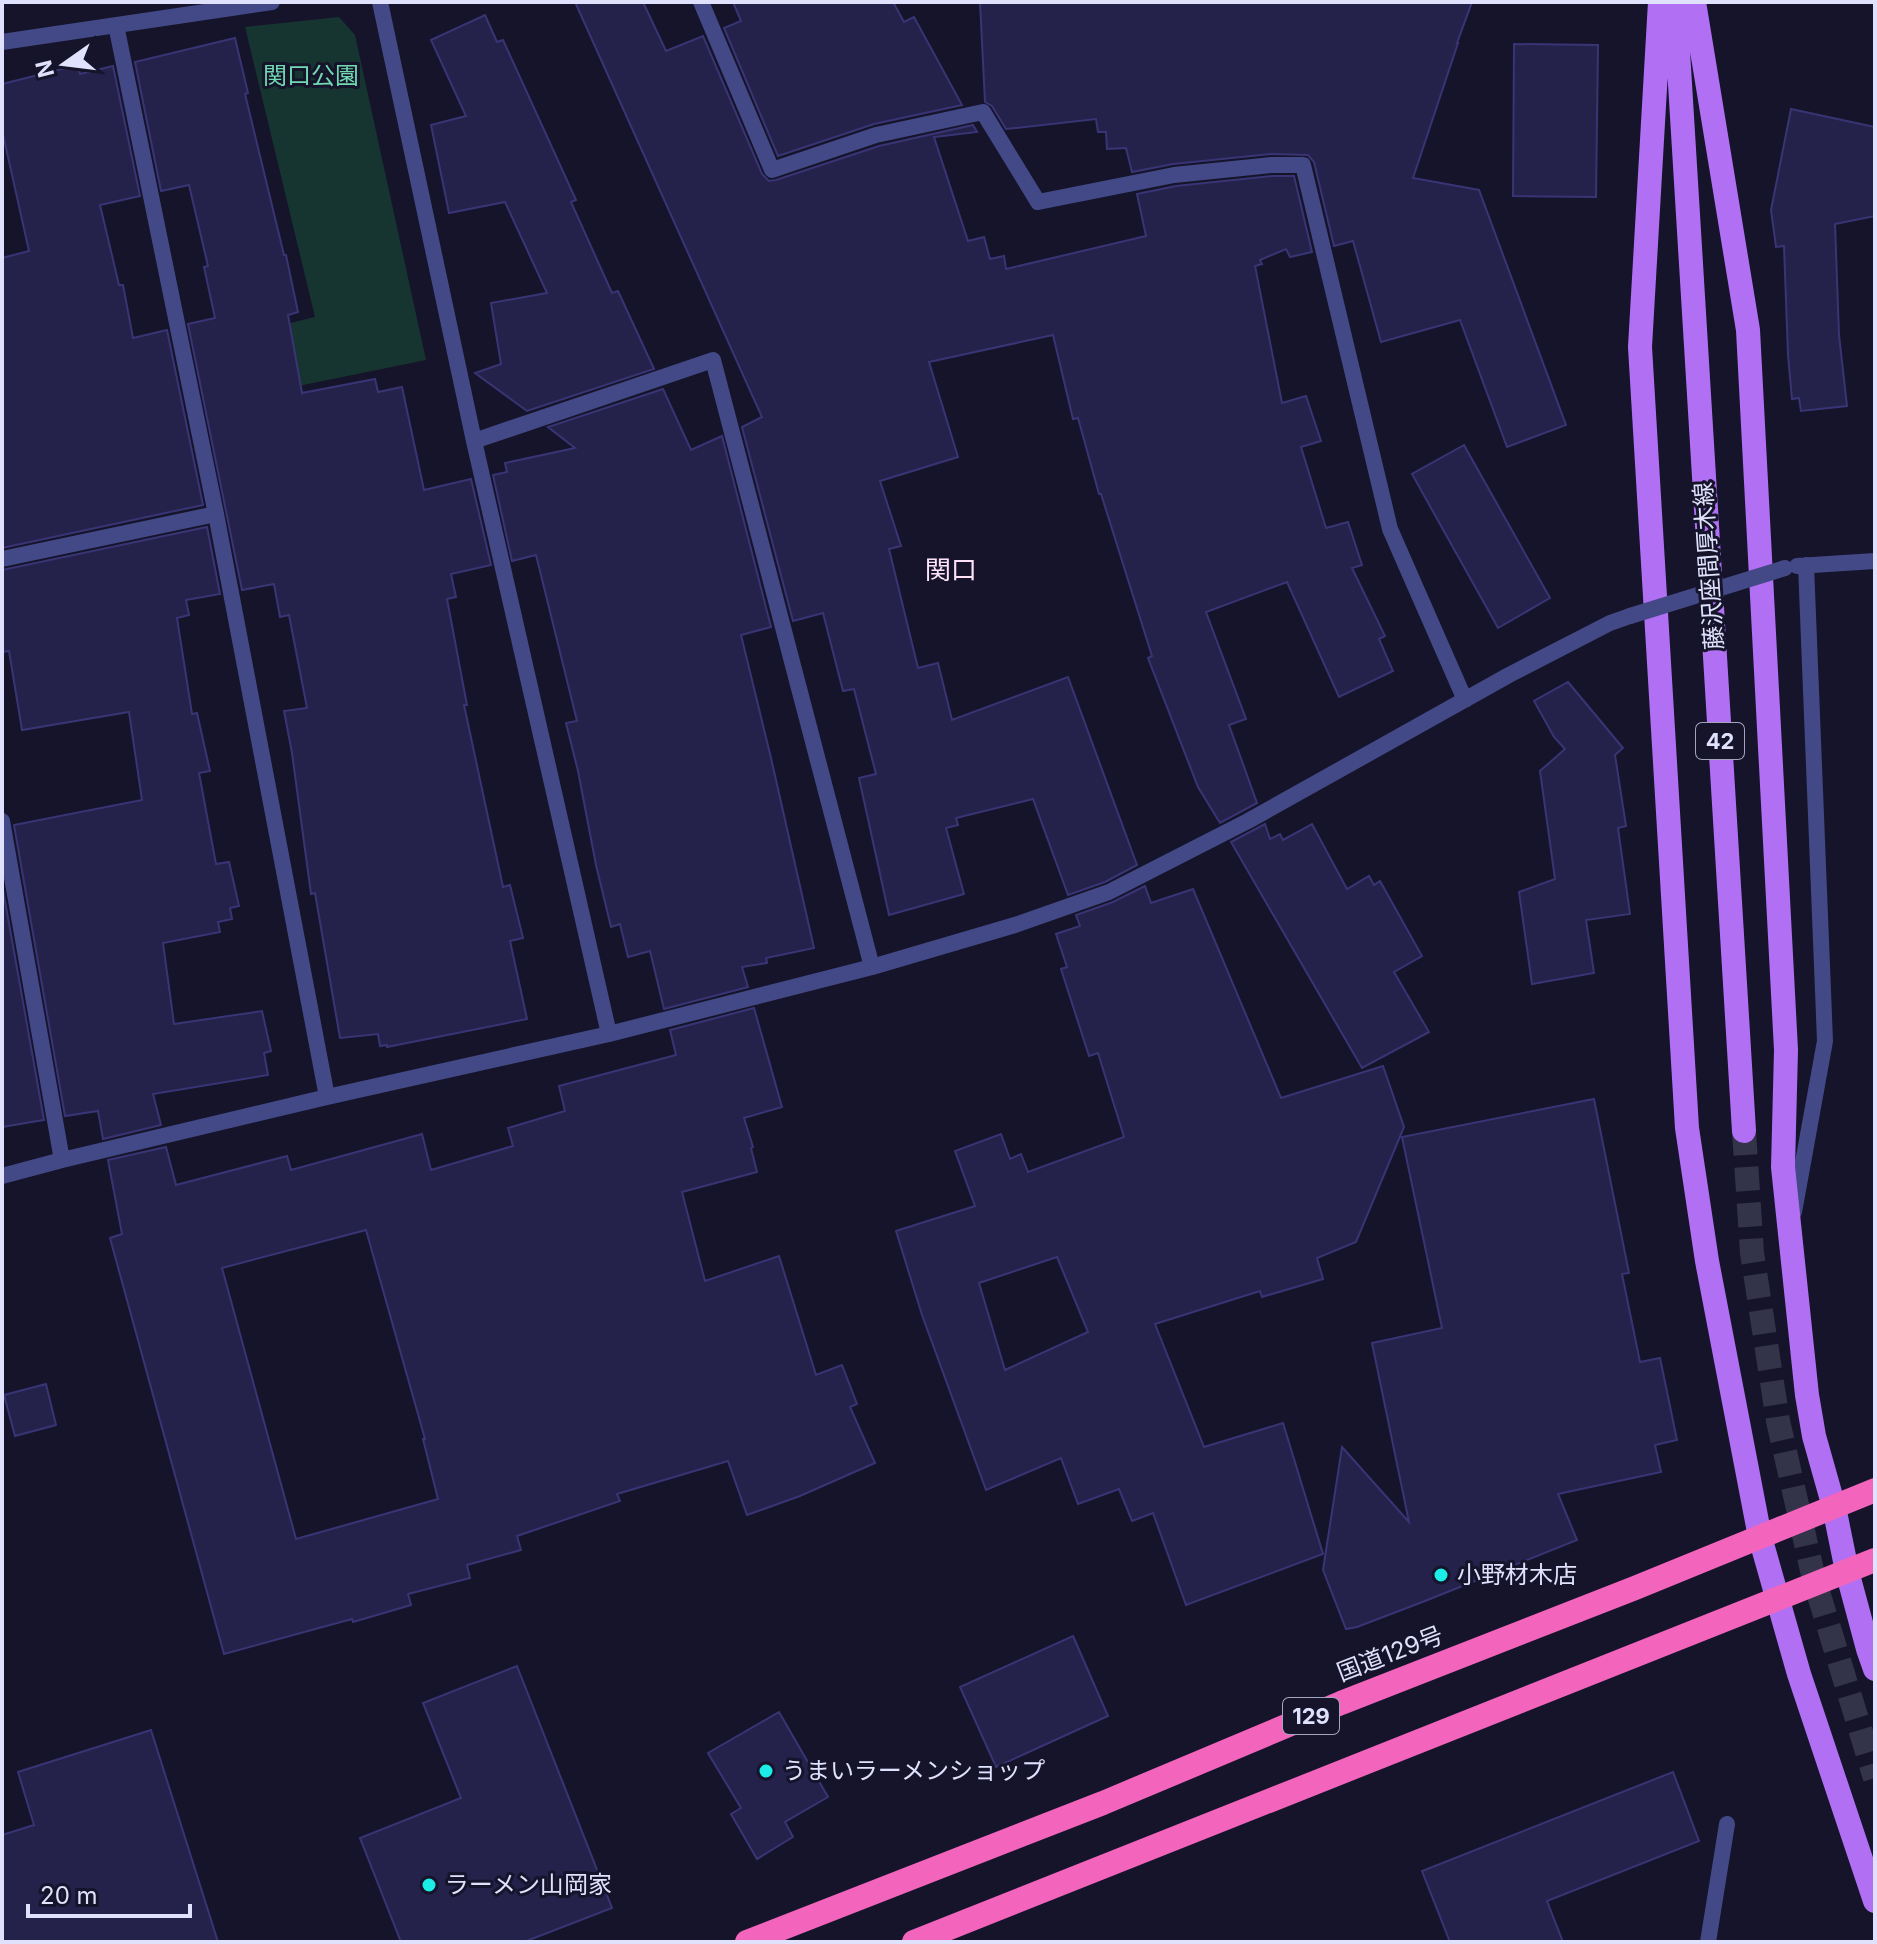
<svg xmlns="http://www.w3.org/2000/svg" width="1877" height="1944" font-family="Inter,'Noto Sans JP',sans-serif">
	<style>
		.green { fill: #173530 }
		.building { fill: #24214a; stroke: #393575; stroke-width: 2; fill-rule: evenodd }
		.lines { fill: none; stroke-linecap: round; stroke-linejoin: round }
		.primary-tunnel { stroke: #33334a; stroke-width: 24; stroke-dasharray: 24 12; stroke-linecap: butt }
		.street { stroke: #434986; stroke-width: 16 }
		.primary { stroke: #b170f4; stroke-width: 24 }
		.highway { stroke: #f365bc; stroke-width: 24 }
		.street-bridge { stroke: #434986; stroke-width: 16 }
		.poi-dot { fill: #1cede6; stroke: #15142b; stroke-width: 3 }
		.labels { text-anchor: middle; stroke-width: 6; stroke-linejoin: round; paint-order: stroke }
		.shield { fill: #15142b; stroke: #a3a4be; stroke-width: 2 }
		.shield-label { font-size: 22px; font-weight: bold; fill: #e0e1fd }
		.park-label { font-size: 24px; fill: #70d9b1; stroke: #15142b }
		.street-label { font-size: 24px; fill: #e0e1fd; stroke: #15142b }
		.poi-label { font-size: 24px; fill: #e0e1fd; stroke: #15142b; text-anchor: start }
		.neighbourhood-label { font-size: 26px; fill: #fde2f7; stroke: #15142b }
	</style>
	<rect width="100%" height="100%" fill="#15142b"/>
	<path class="green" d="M 339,17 L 355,35 L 426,360 L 220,402 L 205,344 L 315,317 L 245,27 Z"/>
	<path class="building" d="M 575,2 L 643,2 L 666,51 L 703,36 L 762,174 L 769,181 L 776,180 L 879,146 L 973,125 L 977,132 L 934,137 L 968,241 L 984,237 L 990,259 L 1004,256 L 1006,269 L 1146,236 L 1137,194 L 1176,186 L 1273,176 L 1294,176 L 1312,252 L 1290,257 L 1286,249 L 1260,260 L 1262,264 L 1255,266 L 1282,403 L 1306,396 L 1321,441 L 1301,447 L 1326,528 L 1348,522 L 1362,565 L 1352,568 L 1385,636 L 1379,639 L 1393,671 L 1339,697 L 1287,582 L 1206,612 L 1246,719 L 1229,725 L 1257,803 L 1220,823 L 1198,787 L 1148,658 L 1152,656 L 1101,494 L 1099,494 L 1078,418 L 1073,419 L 1053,335 L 929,362 L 958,457 L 880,481 L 901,546 L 889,549 L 918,668 L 938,663 L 952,720 L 1068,677 L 1137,865 L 1105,882 L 1068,895 L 1033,799 L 956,818 L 958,825 L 946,828 L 964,894 L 889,915 L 859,778 L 876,774 L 854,689 L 843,691 L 823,613 L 793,621 L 742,427 L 762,417 Z
		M 733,2 L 893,2 L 904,22 L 914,17 L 962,105 L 874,124 L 778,156 L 724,28 L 741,21 Z
		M 980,2 L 1472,2 L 1457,43 L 1458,43 L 1413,178 L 1479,190 L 1566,425 L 1507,447 L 1460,320 L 1381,342 L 1353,241 L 1334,246 L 1314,162 L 1308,155 L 1271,154 L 1173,164 L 1132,172 L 1126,148 L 1107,149 L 1106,132 L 1098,132 L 1096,119 L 1006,129 L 992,106 L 985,102 Z
		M 485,15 L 497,42 L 503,40 L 576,200 L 571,202 L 612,293 L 618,291 L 654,369 L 527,411 L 475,373 L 501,364 L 491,303 L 547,293 L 505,202 L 449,213 L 431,125 L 466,116 L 431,40 Z
		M 235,38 L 248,93 L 245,94 L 284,255 L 286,255 L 298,312 L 288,315 L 302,393 L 375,379 L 378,392 L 402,387 L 424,490 L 471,479 L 491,565 L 451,574 L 456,597 L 447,599 L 467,705 L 464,705 L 503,887 L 510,885 L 523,938 L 510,941 L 527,1019 L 387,1047 L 387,1045 L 380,1046 L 378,1034 L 340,1038 L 315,893 L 311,894 L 292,753 L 284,711 L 307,708 L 289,615 L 280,617 L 274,584 L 242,590 L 188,324 L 215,318 L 204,267 L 208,266 L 189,185 L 161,191 L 135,62 Z
		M 1514,44 L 1598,45 L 1596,197 L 1513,196 Z
		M 78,65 L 80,74 L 113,66 L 140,196 L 100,205 L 119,285 L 123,285 L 133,338 L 167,330 L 203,505 L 2,548 L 2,258 L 29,251 L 2,130 L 2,84 Z
		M 1791,109 L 1875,127 L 1875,216 L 1835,224 L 1839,335 L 1847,406 L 1801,411 L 1799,398 L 1792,399 L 1788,355 L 1784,246 L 1776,247 L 1771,210 Z
		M 663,389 L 691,450 L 722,436 L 771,627 L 741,635 L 771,758 L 814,948 L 766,958 L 767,963 L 742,967 L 748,987 L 664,1009 L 650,951 L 628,957 L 620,924 L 611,927 L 596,865 L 578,771 L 566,723 L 577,721 L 536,555 L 512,561 L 493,475 L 507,472 L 505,463 L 575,448 L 548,427 Z
		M 1464,445 L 1550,598 L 1498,628 L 1412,474 Z
		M 207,527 L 220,594 L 186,600 L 189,615 L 177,618 L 192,714 L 197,713 L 210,771 L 199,773 L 216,864 L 229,862 L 239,906 L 230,908 L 232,919 L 218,922 L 220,932 L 163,943 L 174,1024 L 262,1011 L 271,1051 L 264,1053 L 268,1075 L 153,1094 L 161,1125 L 103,1139 L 98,1111 L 65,1116 L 14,825 L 142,800 L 129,712 L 22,730 L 9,651 L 2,652 L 2,570 Z
		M 1568,682 L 1623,748 L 1615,755 L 1626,826 L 1618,828 L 1630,914 L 1586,920 L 1594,973 L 1532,984 L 1519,892 L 1555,879 L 1540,771 L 1565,749 L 1554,737 L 1534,701 Z
		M 1265,824 L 1270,839 L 1280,834 L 1283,840 L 1312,824 L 1347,889 L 1369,876 L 1374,885 L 1380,881 L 1422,956 L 1394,972 L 1429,1032 L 1362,1068 L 1231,842 Z
		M 2,884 L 44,1120 L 2,1127 Z
		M 1145,886 L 1151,903 L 1193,889 L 1281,1098 L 1383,1066 L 1404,1127 L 1356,1242 L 1317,1258 L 1323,1279 L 1262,1297 L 1260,1291 L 1155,1324 L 1204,1447 L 1283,1423 L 1323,1554 L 1186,1605 L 1153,1513 L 1132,1521 L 1119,1489 L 1078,1504 L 1061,1458 L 986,1490 L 922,1315 L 896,1231 L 975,1206 L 955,1151 L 1001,1134 L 1010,1159 L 1021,1154 L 1028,1172 L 1124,1137 L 1098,1053 L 1089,1056 L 1061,969 L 1067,967 L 1056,934 L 1080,926 L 1076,915 L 1113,902 ZM 1057,1257 L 1088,1332 L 1005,1370 L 979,1283 Z
		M 754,1008 L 782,1107 L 744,1118 L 753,1147 L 751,1148 L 757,1172 L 682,1192 L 705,1281 L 779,1256 L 816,1375 L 842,1365 L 857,1404 L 850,1407 L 875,1463 L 800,1496 L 747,1515 L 728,1461 L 617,1494 L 620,1501 L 517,1536 L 521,1550 L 467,1565 L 470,1578 L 408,1594 L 411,1605 L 353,1622 L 352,1619 L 224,1654 L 110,1238 L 122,1234 L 108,1160 L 166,1147 L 176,1185 L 287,1156 L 291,1170 L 422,1134 L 431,1170 L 513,1146 L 508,1128 L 565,1111 L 559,1086 L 676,1055 L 670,1030 ZM 366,1230 L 425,1439 L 423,1439 L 438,1499 L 296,1539 L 222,1268 Z
		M 1594,1099 L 1629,1273 L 1622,1274 L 1640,1362 L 1660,1358 L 1677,1440 L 1655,1445 L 1661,1472 L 1558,1494 L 1577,1540 L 1425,1601 L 1357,1627 L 1346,1629 L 1323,1570 L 1342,1447 L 1409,1522 L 1372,1343 L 1442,1328 L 1402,1137 Z
		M 46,1384 L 56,1425 L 15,1436 L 4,1395 Z
		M 1073,1636 L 1108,1716 L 996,1767 L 960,1687 Z
		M 517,1666 L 612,1908 L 524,1942 L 401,1942 L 360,1838 L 461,1798 L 423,1703 Z
		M 779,1712 L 828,1797 L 785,1822 L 793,1837 L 757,1859 L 731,1814 L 741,1808 L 708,1753 Z
		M 151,1730 L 218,1942 L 2,1942 L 2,1835 L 34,1825 L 18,1772 Z
		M 1673,1772 L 1699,1841 L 1547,1901 L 1563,1942 L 1450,1942 L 1422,1871 Z"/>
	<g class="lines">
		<path class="primary-tunnel" d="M 1744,1131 L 1752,1253 L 1778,1421 L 1814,1579 L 1875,1778"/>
		<path class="street" d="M 380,2 L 474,441 L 609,1034
			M 701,2 L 772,170 L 876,135 L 983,112 L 1038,202 L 1174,175 L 1272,165 L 1303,165 L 1390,529 L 1465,700
			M 116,25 L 216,514 L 327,1097
			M 2,42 L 272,2
			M 474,441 L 713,360 L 872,967
			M 2,559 L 216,514
			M 1797,566 L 1875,561
			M 2,821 L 62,1160
			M 2,1176 L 62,1160 L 327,1097 L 609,1034 L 872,967 L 1015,925 L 1109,892 L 1248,821 L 1509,675 L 1610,623 L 1630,616
			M 1794,1212 L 1825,1041 L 1806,565
			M 1708,1942 L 1727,1824"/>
		<path class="primary" d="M 1660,2 L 1640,347 L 1687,1128 L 1707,1261 L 1760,1537 L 1799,1674 L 1875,1901
			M 1675,2 L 1744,1131
			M 1694,2 L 1748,330 L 1786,1050 L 1783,1167 L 1807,1395 L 1814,1436 L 1834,1507 L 1847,1571 L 1868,1649 L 1875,1669"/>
		<path class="highway" d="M 747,1942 L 1103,1803 L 1341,1703 L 1635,1588 L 1875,1490
			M 914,1942 L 1875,1560"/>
		<path class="street-bridge" d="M 1630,616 L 1785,568"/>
	</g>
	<g class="poi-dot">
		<circle cx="1441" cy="1575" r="8"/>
		<circle cx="766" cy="1771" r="8"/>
		<circle cx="429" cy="1885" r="8"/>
	</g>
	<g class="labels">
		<g class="shield">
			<rect x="1696" y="723" width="48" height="36" rx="6"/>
			<rect x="1283" y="1698" width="56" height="36" rx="6"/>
		</g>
		<g class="shield-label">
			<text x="1720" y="749">42</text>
			<text x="1311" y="1724">129</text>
		</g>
		<g class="park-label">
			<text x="311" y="84">関口公園</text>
		</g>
		<g class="street-label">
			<text transform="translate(1709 566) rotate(-94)" y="8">藤沢座間厚木線</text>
			<text transform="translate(1390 1654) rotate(-21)" y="8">国道129号</text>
		</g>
		<g class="poi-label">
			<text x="1457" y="1583">小野材木店</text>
			<text x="782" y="1779">うまいラーメンショップ</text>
			<text x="445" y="1893">ラーメン山岡家</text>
		</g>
		<g class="neighbourhood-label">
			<text x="951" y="579">関口</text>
		</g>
	</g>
	<rect width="1877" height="1944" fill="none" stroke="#e0e1fd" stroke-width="8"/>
	<g transform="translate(64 64) rotate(256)" stroke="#15142b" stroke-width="6" paint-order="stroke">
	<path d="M0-6L14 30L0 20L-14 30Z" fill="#e0e1fd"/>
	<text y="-12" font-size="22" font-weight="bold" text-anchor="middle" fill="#e0e1fd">N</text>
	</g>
	<path d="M28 1904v12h162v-12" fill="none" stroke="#e0e1fd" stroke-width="4"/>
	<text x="40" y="1904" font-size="24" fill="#e0e1fd" stroke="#15142b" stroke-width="6" paint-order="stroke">20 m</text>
</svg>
